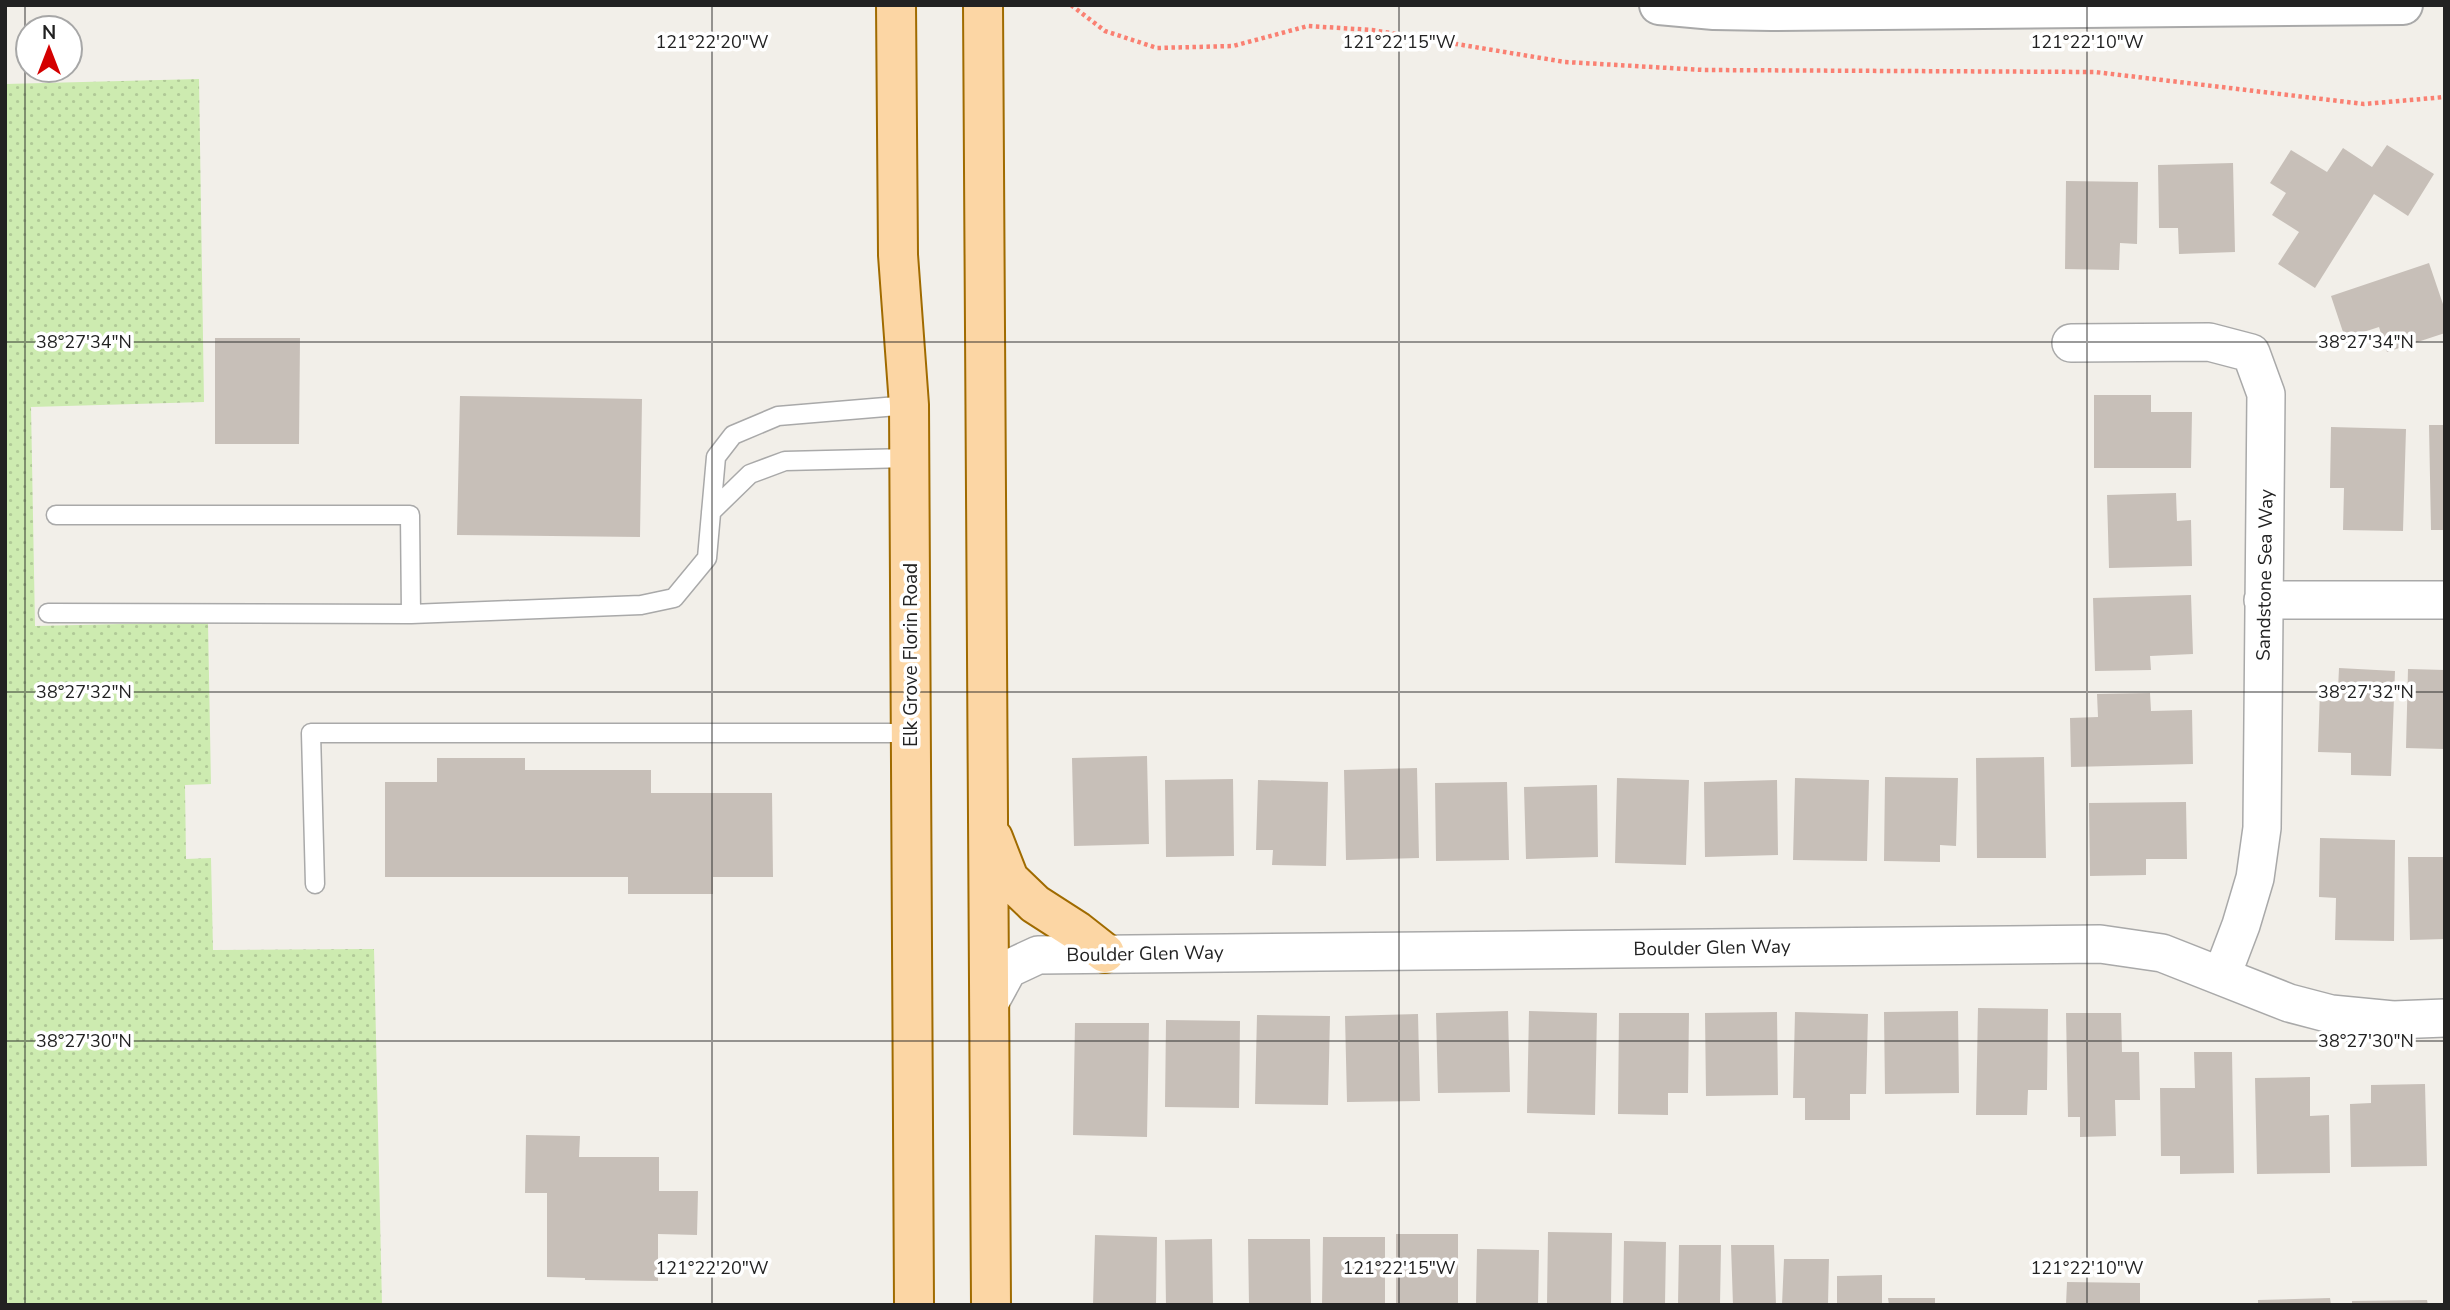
<svg xmlns="http://www.w3.org/2000/svg" width="2450" height="1310" font-family="'Nunito Sans',sans-serif">
	<style>
		.grass { fill: url(#grass-dots) }
		.building { fill: #c7bfb8 }
		.lines { fill: none; stroke-linecap: round; stroke-linejoin: round }
		.service-casing { stroke: #a9a9a9; stroke-width: 21 }
		.minor-casing { stroke: #a9a9a9; stroke-width: 40 }
		.tertiary-casing { stroke: #a9a9a9; stroke-width: 42 }
		.primary-casing { stroke: #a06b00; stroke-width: 42 }
		.path { stroke: #fa8072; stroke-width: 4.5; stroke-dasharray: 3.5 3.5; stroke-linecap: butt }
		.service { stroke: #fff; stroke-width: 18 }
		.minor { stroke: #fff; stroke-width: 37 }
		.tertiary { stroke: #fff; stroke-width: 38 }
		.primary { stroke: #fcd6a4; stroke-width: 38 }
		.ticks { fill: none; stroke: #222; stroke-width: 2; stroke-opacity: 0.45 }
		.labels { text-anchor: middle; stroke-width: 7; stroke-linejoin: round; paint-order: stroke }
		.street-label { font-size: 19px; fill: #222; stroke: #fff }
		.ticks-label { font-size: 18px; text-anchor: middle; fill: #222; stroke: #fff; stroke-width: 7; stroke-linejoin: round; paint-order: stroke }
	</style>
	<defs>
		<pattern id="grass-dots" width="8" height="8" patternUnits="userSpaceOnUse" patternTransform="scale(1.75)"><rect width="8" height="8" fill="#cdebb0"/><path d="M2 2h.1M6 6h.1" fill="none" stroke="#b0c997" stroke-width="1.8" stroke-linecap="round"/></pattern>
	</defs>
	<rect width="100%" height="100%" fill="#f2efe9"/>
	<path class="grass" d="M 199,79 L 204,402 L 31,407 L 35,626 L 208,622 L 211,784 L 185,785 L 186,859 L 211,858 L 213,950 L 374,949 L 382,1305 L 5,1305 L 5,84 Z"/>
	<path class="building" d="M 2387,145 L 2434,174 L 2408,216 L 2374,194 L 2315,288 L 2278,264 L 2299,232 L 2272,215 L 2286,193 L 2270,183 L 2291,150 L 2327,172 L 2343,148 L 2372,167 Z
		M 2233,163 L 2235,252 L 2179,254 L 2178,228 L 2159,228 L 2158,165 Z
		M 2066,181 L 2138,182 L 2137,244 L 2120,243 L 2119,270 L 2065,269 Z
		M 2429,263 L 2445,310 L 2445,333 L 2387,352 L 2379,327 L 2345,338 L 2331,296 Z
		M 215,338 L 300,338 L 299,444 L 215,444 Z
		M 2094,395 L 2151,395 L 2151,412 L 2192,412 L 2191,468 L 2094,468 Z
		M 460,396 L 642,399 L 640,537 L 457,535 Z
		M 2429,425 L 2445,425 L 2445,530 L 2431,530 Z
		M 2331,427 L 2406,429 L 2403,531 L 2343,530 L 2344,488 L 2330,488 Z
		M 2176,493 L 2177,521 L 2191,520 L 2192,566 L 2109,568 L 2107,495 Z
		M 2191,595 L 2193,654 L 2150,656 L 2151,670 L 2095,671 L 2093,598 Z
		M 2339,668 L 2395,671 L 2391,776 L 2351,775 L 2351,753 L 2318,752 L 2320,689 L 2338,690 Z
		M 2408,669 L 2445,670 L 2445,749 L 2406,748 Z
		M 2150,693 L 2151,711 L 2192,710 L 2193,764 L 2071,767 L 2070,718 L 2098,717 L 2097,694 Z
		M 1147,756 L 1149,844 L 1074,846 L 1072,758 Z
		M 2044,757 L 2046,858 L 1977,858 L 1976,758 Z
		M 437,758 L 525,758 L 525,770 L 651,770 L 651,793 L 772,793 L 773,877 L 713,877 L 713,894 L 628,894 L 628,877 L 385,877 L 385,782 L 437,782 Z
		M 1417,768 L 1419,858 L 1346,860 L 1344,770 Z
		M 1885,777 L 1958,778 L 1956,846 L 1940,845 L 1940,862 L 1884,861 Z
		M 1617,778 L 1689,780 L 1686,865 L 1615,863 Z
		M 1795,778 L 1869,780 L 1867,861 L 1793,860 Z
		M 1233,779 L 1234,856 L 1166,857 L 1165,780 Z
		M 1258,780 L 1328,782 L 1326,866 L 1272,865 L 1273,850 L 1256,850 Z
		M 1777,780 L 1778,855 L 1705,857 L 1704,782 Z
		M 1507,782 L 1509,860 L 1436,861 L 1435,783 Z
		M 1597,785 L 1598,857 L 1526,859 L 1524,787 Z
		M 2186,802 L 2187,859 L 2146,859 L 2146,875 L 2090,876 L 2089,803 Z
		M 2320,838 L 2395,840 L 2394,941 L 2335,940 L 2336,898 L 2319,897 Z
		M 2408,857 L 2445,857 L 2445,939 L 2410,940 Z
		M 1978,1008 L 2048,1009 L 2047,1090 L 2028,1090 L 2027,1115 L 1976,1115 Z
		M 1508,1011 L 1510,1092 L 1438,1093 L 1436,1013 Z
		M 1529,1011 L 1597,1013 L 1595,1115 L 1527,1113 Z
		M 1958,1011 L 1959,1093 L 1885,1094 L 1884,1012 Z
		M 1777,1012 L 1778,1095 L 1706,1096 L 1705,1013 Z
		M 1795,1012 L 1868,1014 L 1866,1094 L 1850,1094 L 1850,1120 L 1805,1120 L 1805,1098 L 1793,1098 Z
		M 1619,1013 L 1689,1013 L 1688,1093 L 1668,1093 L 1668,1115 L 1618,1114 Z
		M 2066,1013 L 2121,1013 L 2122,1052 L 2139,1052 L 2140,1100 L 2115,1100 L 2116,1136 L 2080,1137 L 2080,1117 L 2068,1117 Z
		M 1418,1014 L 1420,1101 L 1347,1102 L 1345,1016 Z
		M 1257,1015 L 1330,1016 L 1328,1105 L 1255,1104 Z
		M 1166,1020 L 1240,1021 L 1239,1108 L 1165,1107 Z
		M 1075,1023 L 1149,1023 L 1147,1137 L 1073,1135 Z
		M 2194,1052 L 2232,1052 L 2234,1173 L 2180,1174 L 2180,1156 L 2161,1156 L 2160,1088 L 2195,1088 Z
		M 2310,1077 L 2310,1116 L 2329,1115 L 2330,1173 L 2257,1174 L 2255,1078 Z
		M 2425,1084 L 2427,1166 L 2351,1167 L 2350,1104 L 2371,1103 L 2371,1085 Z
		M 526,1135 L 580,1136 L 579,1157 L 659,1157 L 659,1191 L 698,1191 L 697,1235 L 658,1234 L 658,1281 L 585,1280 L 585,1278 L 547,1277 L 547,1193 L 525,1193 Z
		M 1548,1232 L 1612,1233 L 1611,1305 L 1547,1305 Z
		M 1396,1234 L 1458,1234 L 1458,1305 L 1396,1305 Z
		M 1095,1235 L 1157,1237 L 1156,1305 L 1093,1305 Z
		M 1323,1237 L 1385,1237 L 1385,1305 L 1322,1305 Z
		M 1212,1239 L 1213,1305 L 1166,1305 L 1165,1240 Z
		M 1248,1239 L 1310,1239 L 1311,1305 L 1249,1305 Z
		M 1624,1241 L 1666,1242 L 1665,1305 L 1623,1305 Z
		M 1679,1245 L 1721,1245 L 1720,1305 L 1678,1305 Z
		M 1731,1245 L 1774,1245 L 1776,1305 L 1733,1305 Z
		M 1477,1249 L 1539,1250 L 1538,1305 L 1476,1305 Z
		M 1784,1259 L 1829,1259 L 1828,1305 L 1782,1305 Z
		M 1882,1275 L 1882,1305 L 1837,1305 L 1837,1276 Z
		M 2067,1282 L 2140,1283 L 2140,1305 L 2066,1305 Z
		M 1888,1298 L 1935,1298 L 1935,1305 L 1889,1305 Z
		M 2330,1298 L 2331,1305 L 2258,1305 L 2258,1300 Z
		M 2427,1300 L 2428,1305 L 2352,1305 L 2352,1301 Z"/>
	<g class="lines">
		<g class="service-casing">
			<path id="service" d="M 711,512 L 750,474 L 785,461 L 909,458
				M 56,515 L 410,515 L 411,614
				M 48,613 L 411,614 L 641,605 L 674,598 L 707,558 L 716,457 L 733,435 L 778,416 L 909,405
				M 315,884 L 311,733 L 911,733"/>
		</g>
		<g class="minor-casing">
			<path id="minor" d="M 2071,343 L 2209,342 L 2251,353 L 2266,394 L 2262,828 L 2255,878 L 2241,925 L 2222,975
				M 2263,600 L 2445,600
				M 990,1002 L 1008,969 L 1038,955 L 2100,944 L 2162,953 L 2289,1003 L 2331,1014 L 2393,1020 L 2445,1018"/>
		</g>
		<g class="tertiary-casing">
			<path id="tertiary" d="M 1659,5 L 1714,10 L 1771,11 L 2403,5"/>
		</g>
		<g class="primary-casing">
			<path id="primary" d="M 896,5 L 898,255 L 909,405 L 914,1305
				M 983,5 L 991,1305
				M 993,838 L 1009,879 L 1035,904 L 1077,931 L 1105,953"/>
		</g>
		<path class="path" d="M 1071,5 L 1105,31 L 1157,48 L 1233,46 L 1308,26 L 1372,30 L 1565,62 L 1704,70 L 2095,72 L 2364,104 L 2445,97"/>
		<use href="#service" class="service"/>
		<use href="#minor" class="minor"/>
		<use href="#tertiary" class="tertiary"/>
		<use href="#primary" class="primary"/>
	</g>
	<path class="ticks" d="M 25,5 L 25,1305M 712,5 L 712,1305M 1399,5 L 1399,1305M 2087,5 L 2087,1305M 5,342 L 2445,342M 5,692 L 2445,692M 5,1041 L 2445,1041"/>
	<g class="labels">
		<g class="street-label">
			<text transform="translate(2264 575) rotate(-89)" y="7">Sandstone Sea Way</text>
			<text transform="translate(910 655) rotate(-90)" y="7">Elk Grove Florin Road</text>
			<text transform="translate(1712 947) rotate(-1)" y="7">Boulder Glen Way</text>
			<text transform="translate(1145 953) rotate(-1)" y="7">Boulder Glen Way</text>
		</g>
	</g>
	<g class="ticks-label">
		<text x="712" y="48">121°22'20"W</text>
		<text x="1399" y="48">121°22'15"W</text>
		<text x="2087" y="48">121°22'10"W</text>
		<text x="84" y="348">38°27'34"N</text>
		<text x="2366" y="348">38°27'34"N</text>
		<text x="84" y="698">38°27'32"N</text>
		<text x="2366" y="698">38°27'32"N</text>
		<text x="84" y="1047">38°27'30"N</text>
		<text x="2366" y="1047">38°27'30"N</text>
		<text x="712" y="1274">121°22'20"W</text>
		<text x="1399" y="1274">121°22'15"W</text>
		<text x="2087" y="1274">121°22'10"W</text>
	</g>
	<rect width="2450" height="1310" fill="none" stroke="#222222" stroke-width="14"/>
	<g transform="translate(49 49)"><circle r="33" fill="#ffffff" stroke="#a7a7a7" stroke-width="2"/>
	<path d="M0-5L12 26L0 18L-12 26Z" fill="#d40000"/>
	<text y="-10" font-size="19" font-weight="bold" text-anchor="middle" fill="#222222">N</text>
	</g>
</svg>
